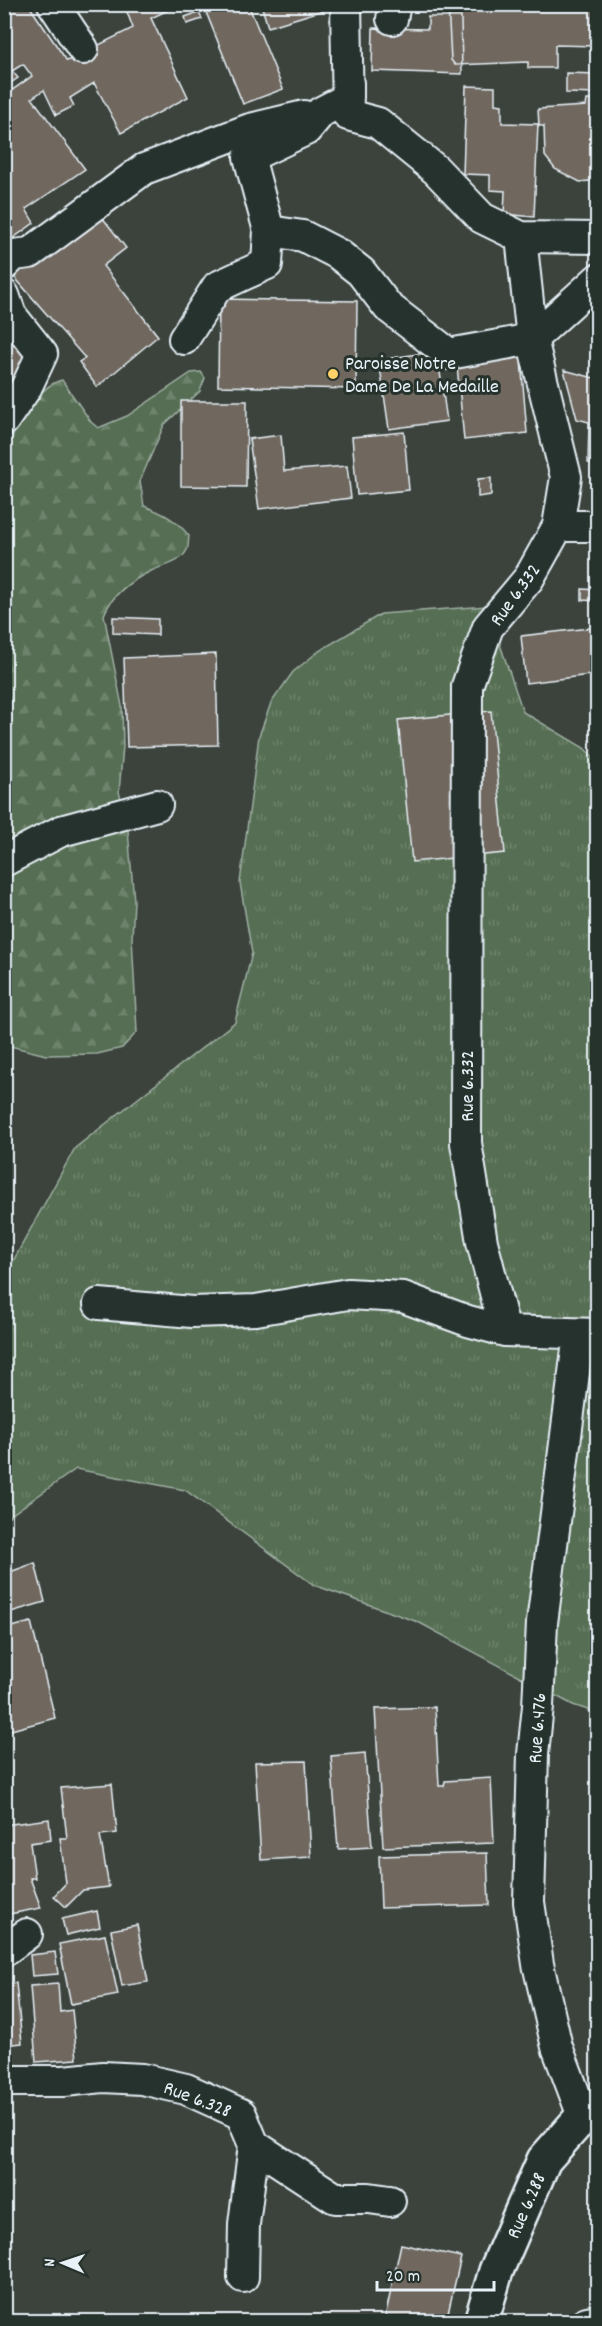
<svg xmlns="http://www.w3.org/2000/svg" width="602" height="2326" font-family="Dekko,sans-serif">
	<style>
		.grass { fill: url(#grass-tufts); stroke: #9fb0a5; stroke-width: 1.5 }
		.forest { fill: url(#forest-firs); stroke: #9fb0a5; stroke-width: 1.5 }
		.building { fill: #70685f; stroke: #e8f1f8; stroke-width: 1.5 }
		.lines { fill: none; stroke-linecap: round; stroke-linejoin: round }
		.minor-casing { stroke: #e8f1f8; stroke-width: 34 }
		.tertiary-casing { stroke: #e8f1f8; stroke-width: 38 }
		.minor { stroke: #26332d; stroke-width: 30 }
		.tertiary { stroke: #26332d; stroke-width: 33 }
		.poi-dot { fill: #ffd166; stroke: #26332d; stroke-width: 2 }
		.labels { text-anchor: middle; stroke-width: 6; stroke-linejoin: round; paint-order: stroke }
		.poi-label { font-size: 20px; fill: #e8f1f8; stroke: #26332d; text-anchor: start }
		.street-label { font-size: 20px; fill: #e8f1f8; stroke: #26332d }
	</style>
	<defs>
		<pattern id="grass-tufts" width="24" height="20" patternUnits="userSpaceOnUse" patternTransform="scale(1.5)"><rect width="24" height="20" fill="#566e52"/><path d="M3 7l-1-3M5 7V3M7 7l1-3M15 17l-1-3M17 17v-4M19 17l1-3" fill="none" stroke="#6e836c"/></pattern>
		<pattern id="forest-firs" width="22" height="20" patternUnits="userSpaceOnUse" patternTransform="scale(1.5)"><rect width="22" height="20" fill="#566e52"/><path d="M5 1l3.5 6h-7zM16 11l3.5 6h-7z" fill="#6e836c"/></pattern>
	</defs>
	<rect width="100%" height="100%" fill="#3c433c"/>
	<filter id="ink" filterUnits="userSpaceOnUse"><feTurbulence type="fractalNoise" baseFrequency=".0167" numOctaves="2"/><feDisplacementMap in="SourceGraphic" scale="12" xChannelSelector="R" yChannelSelector="G"/><feConvolveMatrix kernelMatrix="1 2 1 2 8 2 1 2 1" color-interpolation-filters="sRGB"/></filter>
	<g filter="url(#ink)">
		<path class="grass" d="M 487,606 L 523,712 L 584,748 L 597,761 L 597,1713 L 573,1705 L 418,1622 L 314,1585 L 185,1490 L 76,1469 L 5,1519 L 5,1276 L 75,1148 L 235,1022 L 252,953 L 240,883 L 259,736 L 271,703 L 293,672 L 319,651 L 381,614 Z"/>
		<path class="forest" d="M 201,372 L 205,378 L 200,391 L 164,425 L 140,481 L 144,506 C 163,513 177,520 189,536 C 188,540 189,546 187,550 C 180,564 163,565 151,571 C 130,581 112,594 104,615 L 122,706 L 123,746 L 119,792 L 127,819 L 134,901 L 132,938 L 137,1032 L 122,1048 L 97,1054 L 46,1055 L 6,1045 L 5,1040 L 5,451 C 17,428 36,386 62,380 L 91,422 L 98,428 L 127,416 L 191,373 Z"/>
		<path class="building" d="M 4,4 L 28,4 L 67,61 L 133,28 L 124,4 L 181,4 L 151,18 L 188,97 L 121,133 L 94,83 L 70,98 L 74,106 L 56,115 L 44,90 L 32,98 L 85,169 L 26,209 L 34,223 L 5,244 L 4,115 L 8,112 L 4,110 L 4,96 L 32,76 L 23,64 L 12,71 L 18,78 L 6,86 L 7,90 L 4,92 Z
			M 210,4 L 248,4 L 283,89 L 243,104 L 204,7 Z
			M 261,4 L 326,4 L 327,9 L 268,27 Z
			M 420,4 L 442,4 L 442,11 L 420,10 Z
			M 448,4 L 598,4 L 598,46 L 555,45 L 555,68 L 528,68 L 528,62 L 455,65 L 451,60 Z
			M 199,12 L 202,19 L 187,24 L 185,17 Z
			M 428,17 L 461,17 L 462,74 L 372,71 L 373,28 L 428,29 Z
			M 566,73 L 598,74 L 598,94 L 566,93 Z
			M 466,86 L 495,87 L 495,104 L 502,105 L 502,123 L 538,124 L 534,217 L 504,214 L 505,191 L 490,190 L 490,175 L 463,174 Z
			M 587,100 L 598,100 L 598,180 L 580,182 L 555,169 L 545,156 L 544,126 L 539,126 L 538,109 L 586,106 Z
			M 95,208 L 126,248 L 103,266 L 158,336 L 97,387 L 79,362 L 85,358 L 10,272 Z
			M 219,299 L 357,301 L 356,389 L 218,386 Z
			M 4,337 L 32,357 L 4,395 Z
			M 520,348 L 527,433 L 464,440 L 456,355 Z
			M 437,351 L 447,421 L 389,429 L 379,360 Z
			M 564,370 L 598,379 L 598,465 L 588,463 L 589,422 L 577,419 Z
			M 181,401 L 247,401 L 246,487 L 181,486 Z
			M 404,432 L 409,490 L 357,495 L 352,437 Z
			M 281,435 L 284,471 L 347,466 L 351,498 L 259,509 L 249,439 Z
			M 491,478 L 491,495 L 478,497 L 478,479 Z
			M 582,589 L 598,590 L 598,601 L 582,600 Z
			M 113,617 L 158,619 L 158,635 L 113,633 Z
			M 598,627 L 598,674 L 526,683 L 521,636 Z
			M 216,654 L 218,745 L 127,747 L 124,658 Z
			M 491,711 L 505,853 L 412,862 L 398,720 Z
			M 35,1563 L 45,1602 L 4,1614 L 4,1574 Z
			M 31,1622 L 55,1718 L 4,1732 L 4,1629 Z
			M 435,1707 L 439,1786 L 444,1786 L 445,1781 L 491,1778 L 494,1843 L 383,1847 L 375,1709 Z
			M 365,1753 L 372,1847 L 338,1849 L 331,1756 Z
			M 306,1761 L 311,1857 L 261,1860 L 255,1762 Z
			M 112,1784 L 117,1833 L 100,1835 L 109,1887 L 83,1890 L 66,1907 L 54,1896 L 66,1883 L 60,1838 L 67,1838 L 61,1788 Z
			M 49,1819 L 51,1840 L 30,1843 L 35,1878 L 30,1878 L 41,1908 L 4,1915 L 4,1825 Z
			M 487,1853 L 489,1905 L 381,1908 L 379,1856 Z
			M 97,1911 L 100,1927 L 66,1935 L 62,1919 Z
			M 137,1925 L 148,1982 L 122,1986 L 111,1930 Z
			M 105,1935 L 118,1995 L 71,2004 L 59,1944 Z
			M 55,1952 L 58,1974 L 32,1976 L 30,1955 Z
			M 16,1983 L 22,2043 L 4,2045 L 4,1984 Z
			M 58,1984 L 60,2012 L 72,2010 L 77,2059 L 36,2062 L 30,1986 Z
			M 401,2244 L 461,2257 L 446,2322 L 384,2322 Z"/>
		<g class="lines">
			<g class="minor-casing">
				<path id="minor" d="M 53,4 L 83,49
					M 346,4 L 348,115 L 378,123 L 436,170 L 482,218 L 521,237 L 532,339 L 566,477 L 558,526 L 529,578 L 488,627 L 467,686 L 466,1143 L 482,1242 L 505,1331 L 598,1334
					M 392,19 L 395,4
					M 348,83 L 348,98 L 321,112 L 306,130 L 249,157 L 269,231 L 303,236 L 338,254 L 361,272 L 388,307 L 449,354 L 532,339 L 598,279
					M 521,237 L 598,238
					M 4,265 L 14,255 L 30,253 L 144,169 L 250,129 L 304,116
					M 4,295 L 11,315 L 42,354 L 26,388 L 4,420
					M 184,339 L 217,287 L 267,264 L 269,231
					M 558,526 L 598,526
					M 4,861 L 61,831 L 157,805
					M 99,1304 L 192,1312 L 256,1310 L 348,1294 L 403,1297 L 468,1321 L 505,1331
					M 579,1334 L 542,1623 L 538,1706 L 533,1754 L 529,1902 L 538,1964 L 557,2047 L 583,2116
					M 4,1951 L 27,1934
					M 4,2081 L 64,2081 L 103,2077 L 142,2079 L 186,2089 L 241,2114 L 254,2145 L 335,2198 L 369,2198 L 390,2201
					M 243,2277 L 244,2224 L 254,2145
					M 587,2322 L 598,2320"/>
			</g>
			<g class="tertiary-casing">
				<path id="tertiary" d="M 481,2322 L 496,2271 L 544,2160 L 583,2116 L 598,2107"/>
			</g>
			<use href="#minor" class="minor"/>
			<use href="#tertiary" class="tertiary"/>
		</g>
	</g>
	<circle class="poi-dot" cx="333" cy="374" r="6"/>
	<g class="labels">
		<g class="poi-label">
			<text x="345" y="369">Paroisse Notre<tspan x="345" dy="23">Dame De La Medaille</tspan></text>
		</g>
		<g class="street-label">
			<text transform="translate(514 594) rotate(-54)" y="7">Rue 6.332</text>
			<text transform="translate(466 1086) rotate(-90)" y="7">Rue 6.332</text>
			<text transform="translate(536 1728) rotate(-86)" y="7">Rue 6.476</text>
			<text transform="translate(198 2098) rotate(21)" y="7">Rue 6.328</text>
			<text transform="translate(525 2205) rotate(-66)" y="7">Rue 6.288</text>
		</g>
	</g>
	<rect width="602" height="2326" fill="none" stroke="#26332d" stroke-width="24"/>
	<rect x="12" y="12" width="578" height="2302" fill="none" stroke="#e8f1f8" stroke-width="2" filter="url(#ink)"/>
	<g transform="translate(63 2263) rotate(272)" stroke="#26332d" stroke-width="4.5" paint-order="stroke">
	<path d="M0-4.5L10 22L0 15L-10 22Z" fill="#e8f1f8"/>
	<text y="-9" font-size="16" font-weight="bold" text-anchor="middle" fill="#e8f1f8">N</text>
	</g>
	<path d="M377 2281v9h117v-9" fill="none" stroke="#e8f1f8" stroke-width="3"/>
	<text x="386" y="2281" font-size="18" fill="#e8f1f8" stroke="#26332d" stroke-width="4.5" paint-order="stroke">20 m</text>
</svg>
